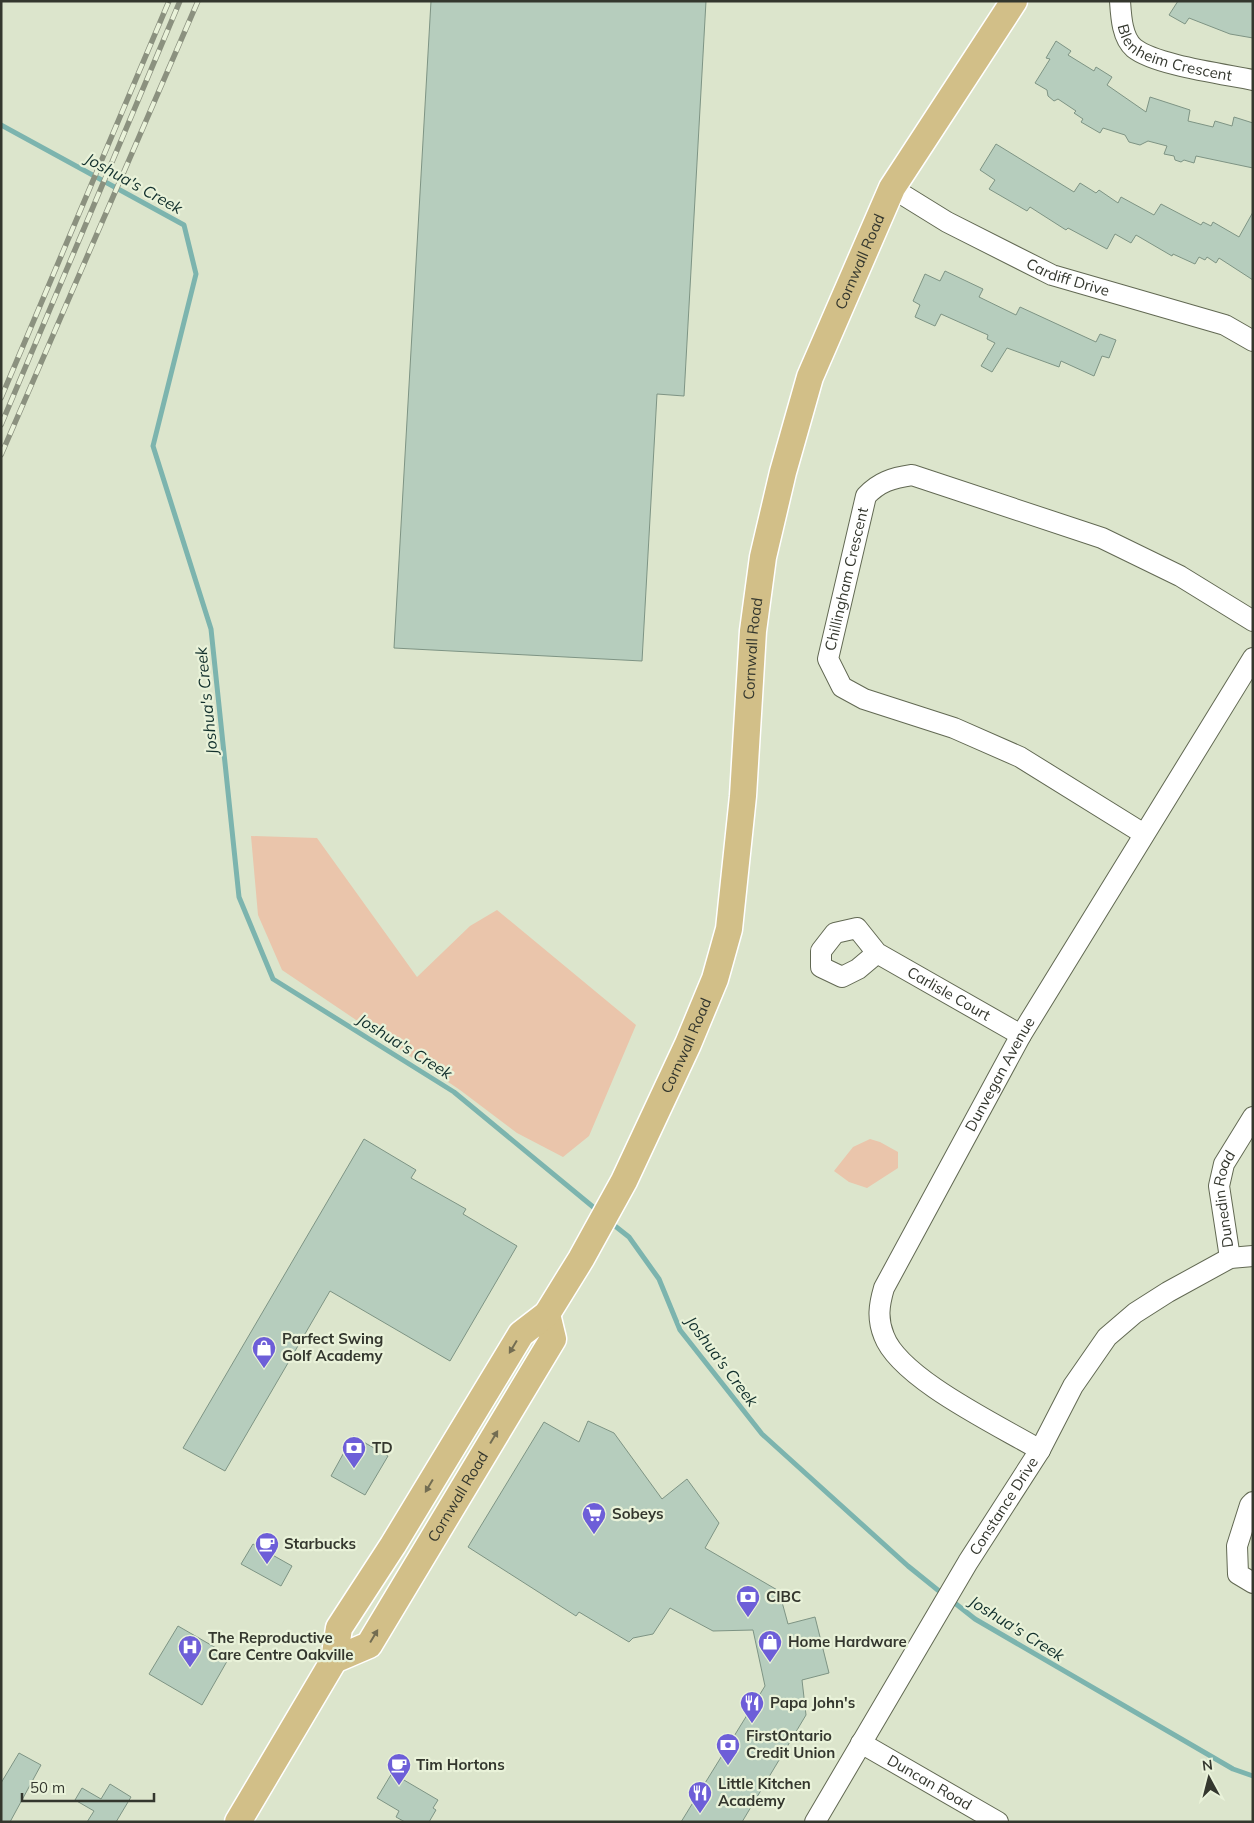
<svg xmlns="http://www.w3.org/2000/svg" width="1254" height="1823" font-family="Mulish,sans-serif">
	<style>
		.green { fill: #eac5ab }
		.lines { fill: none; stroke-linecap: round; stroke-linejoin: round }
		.stream { stroke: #7cb4ae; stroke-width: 5 }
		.building { fill: #b6cdbd; stroke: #7e9484 }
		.minor-casing { stroke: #626953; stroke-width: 22 }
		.major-casing { stroke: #fff; stroke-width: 29 }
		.minor { stroke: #fff; stroke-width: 20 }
		.major { stroke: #d2bf88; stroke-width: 26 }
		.rail-casing { stroke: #8b917f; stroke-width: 5.5 }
		.rail { stroke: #e9f2d9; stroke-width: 4; stroke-dasharray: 11; stroke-linecap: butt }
		.oneway { fill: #736d52 }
		.labels { text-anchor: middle; stroke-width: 4.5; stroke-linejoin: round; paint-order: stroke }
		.street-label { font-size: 15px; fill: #34372e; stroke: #e9f2d9 }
		.poi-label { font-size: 15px; font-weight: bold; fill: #34372e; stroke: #e9f2d9; text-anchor: start }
		.water-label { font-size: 16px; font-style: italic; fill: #112f2c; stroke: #e9f2d9 }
	</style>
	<rect width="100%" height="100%" fill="#dce5cc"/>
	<path class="green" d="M 251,836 L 317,838 L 417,977 L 470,926 L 497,910 L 636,1025 L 589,1136 L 563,1157 L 517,1133 L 460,1090 L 282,970 L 258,915 Z
		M 870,1139 L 880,1142 L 898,1152 L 898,1168 L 867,1188 L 849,1182 L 834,1171 L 853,1147 Z"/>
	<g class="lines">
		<path class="stream" d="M 1,125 L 184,225 L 196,274 L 153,446 L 211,629 L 239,897 L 273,979 L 454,1092 L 598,1211
			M 610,1222 L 629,1237 L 659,1279 L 680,1330 L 762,1434 L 908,1566 L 944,1595
			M 951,1600 L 975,1619 L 1233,1769 L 1253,1776"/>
	</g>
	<path class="building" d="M 431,1 L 706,1 L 684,396 L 657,394 L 642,661 L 394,648 Z
		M 1178,1 L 1253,1 L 1253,38 L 1230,34 L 1189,18 L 1185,24 L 1169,15 Z
		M 1056,41 L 1071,51 L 1068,55 L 1094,71 L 1096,67 L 1112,77 L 1107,85 L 1146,112 L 1150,97 L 1190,110 L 1188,121 L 1213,127 L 1215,121 L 1232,126 L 1234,117 L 1253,123 L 1253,168 L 1196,156 L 1194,163 L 1184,160 L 1181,162 L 1175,160 L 1174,156 L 1164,154 L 1167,146 L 1148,141 L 1140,145 L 1129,142 L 1125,135 L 1103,128 L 1100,133 L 1081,122 L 1083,119 L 1074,113 L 1076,111 L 1058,99 L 1054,101 L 1048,96 L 1047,90 L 1035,83 L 1050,59 L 1046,58 Z
		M 996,144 L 1074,192 L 1080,183 L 1096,193 L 1099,190 L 1118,203 L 1121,197 L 1154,215 L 1161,204 L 1201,225 L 1203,222 L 1211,226 L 1213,222 L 1239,237 L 1253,212 L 1253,280 L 1219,258 L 1216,263 L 1207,257 L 1205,260 L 1199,257 L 1195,264 L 1173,254 L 1172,256 L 1136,235 L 1131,243 L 1115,234 L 1107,249 L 1068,228 L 1066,230 L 1030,207 L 1027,211 L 989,189 L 995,180 L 980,170 Z
		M 945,271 L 983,289 L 979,297 L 1016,315 L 1020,307 L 1096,342 L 1100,334 L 1116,340 L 1109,358 L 1102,356 L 1094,376 L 1061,361 L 1059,367 L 1007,348 L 992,372 L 981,366 L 995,343 L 987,339 L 988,335 L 941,314 L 935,326 L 915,317 L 920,305 L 913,301 L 925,274 L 940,281 Z
		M 364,1139 L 416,1170 L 411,1178 L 466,1209 L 463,1214 L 517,1246 L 450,1361 L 330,1291 L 225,1471 L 183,1448 Z
		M 588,1421 L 614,1433 L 662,1499 L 687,1479 L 719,1523 L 705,1548 L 779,1591 L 788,1624 L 815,1617 L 829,1673 L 802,1680 L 806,1715 L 742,1822 L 681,1822 L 765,1686 L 753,1630 L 713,1631 L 670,1608 L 653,1634 L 633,1638 L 629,1642 L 579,1612 L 576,1616 L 468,1547 L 544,1422 L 579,1442 Z
		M 353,1436 L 388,1456 L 365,1495 L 331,1476 Z
		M 253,1544 L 292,1566 L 281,1586 L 241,1564 Z
		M 178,1626 L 230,1656 L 202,1705 L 149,1674 Z
		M 19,1753 L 41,1765 L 10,1822 L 1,1822 L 1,1783 Z
		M 392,1773 L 438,1800 L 433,1808 L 436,1810 L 429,1822 L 405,1822 L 396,1817 L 399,1811 L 377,1798 Z
		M 110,1784 L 131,1797 L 116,1822 L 87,1822 L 94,1811 L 75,1800 L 82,1788 L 101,1799 Z"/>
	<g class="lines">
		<g class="minor-casing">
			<g id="minor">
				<path id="s1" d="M 1120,1 C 1121,16 1122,38 1134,48 C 1155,65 1224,74 1253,80"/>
				<path id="s2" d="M 892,188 L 947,222 L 1052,275 L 1225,325 L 1253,341"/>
				<path id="s3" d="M 1144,834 L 1020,757 L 954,728 L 864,699 L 842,687 L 828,659 L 866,496 C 879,482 892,478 912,475 L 1102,538 L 1180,576 L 1253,621"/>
				<path id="s4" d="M 877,953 L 858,969 L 842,977 L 821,967 L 821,951 L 835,933 L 857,928 L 877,953 L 1021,1035"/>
				<path id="s5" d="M 1230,1258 L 1219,1186 L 1224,1164 L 1253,1117"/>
				<path id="s6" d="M 1040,1450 C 1000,1426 900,1379 884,1336 C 877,1319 879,1305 884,1288 L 1021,1035 L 1253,658"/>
				<path d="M 1253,1502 L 1250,1505 L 1237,1546 L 1238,1574 L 1253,1583"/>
				<path id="s7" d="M 861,1743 L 998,1822"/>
				<path id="s8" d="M 815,1822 L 968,1562 L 1040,1450 L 1073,1386 L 1107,1337 L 1135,1313 L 1168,1292 L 1230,1258 L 1253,1256"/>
			</g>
		</g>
		<g class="major-casing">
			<g id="major">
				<path id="s9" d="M 334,1660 L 369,1645 L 553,1339 L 547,1314"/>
				<path id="s10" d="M 238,1822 L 334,1660 L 339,1628 L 393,1545 L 521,1334 L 547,1314 L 581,1259 L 624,1181 L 688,1044 L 715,979 L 729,929 L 743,796 L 753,631 L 763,557 L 783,472 L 810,377 L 892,188 L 1014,1"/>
			</g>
		</g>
		<use href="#minor" class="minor"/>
		<use href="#major" class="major"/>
		<g class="rail-casing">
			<path id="rail" d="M 1,398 L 169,1
				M 1,425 L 180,1
				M 1,455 L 198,1"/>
		</g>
		<use href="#rail" class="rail"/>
	</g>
	<defs><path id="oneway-solid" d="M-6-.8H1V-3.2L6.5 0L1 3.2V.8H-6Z" transform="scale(1.25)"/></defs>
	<g class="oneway">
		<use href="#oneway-solid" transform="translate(513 1347) rotate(121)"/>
		<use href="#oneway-solid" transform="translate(494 1437) rotate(-59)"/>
		<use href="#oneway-solid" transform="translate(429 1486) rotate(121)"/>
		<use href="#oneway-solid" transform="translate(374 1636) rotate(-59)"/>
	</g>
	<defs>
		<g id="shop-pin" transform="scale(1.25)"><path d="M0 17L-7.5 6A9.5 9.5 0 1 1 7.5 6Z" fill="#6d5ed8" stroke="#e9f2d9"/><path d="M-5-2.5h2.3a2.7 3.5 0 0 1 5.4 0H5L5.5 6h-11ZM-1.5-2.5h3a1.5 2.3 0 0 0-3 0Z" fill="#fff"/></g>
		<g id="bank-pin" transform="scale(1.25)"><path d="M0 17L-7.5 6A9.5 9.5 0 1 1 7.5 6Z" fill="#6d5ed8" stroke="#e9f2d9"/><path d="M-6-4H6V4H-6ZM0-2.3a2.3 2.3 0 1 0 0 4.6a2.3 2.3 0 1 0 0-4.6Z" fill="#fff"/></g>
		<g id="supermarket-pin" transform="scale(1.25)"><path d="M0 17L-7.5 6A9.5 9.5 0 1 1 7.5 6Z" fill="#6d5ed8" stroke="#e9f2d9"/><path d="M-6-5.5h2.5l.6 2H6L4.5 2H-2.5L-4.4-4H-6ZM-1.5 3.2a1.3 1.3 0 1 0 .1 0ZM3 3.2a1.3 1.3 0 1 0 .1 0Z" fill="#fff"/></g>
		<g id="cafe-pin" transform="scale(1.25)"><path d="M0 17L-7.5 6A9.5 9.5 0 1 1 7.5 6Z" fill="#6d5ed8" stroke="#e9f2d9"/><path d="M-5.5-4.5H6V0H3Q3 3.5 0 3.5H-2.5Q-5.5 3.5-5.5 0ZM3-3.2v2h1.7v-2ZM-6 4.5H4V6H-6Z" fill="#fff"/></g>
		<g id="hospital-pin" transform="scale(1.25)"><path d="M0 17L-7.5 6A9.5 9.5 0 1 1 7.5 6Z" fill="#6d5ed8" stroke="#e9f2d9"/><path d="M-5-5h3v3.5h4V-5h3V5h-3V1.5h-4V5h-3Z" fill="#fff"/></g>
		<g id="restaurant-pin" transform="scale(1.25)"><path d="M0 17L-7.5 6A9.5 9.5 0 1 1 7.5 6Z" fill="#6d5ed8" stroke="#e9f2d9"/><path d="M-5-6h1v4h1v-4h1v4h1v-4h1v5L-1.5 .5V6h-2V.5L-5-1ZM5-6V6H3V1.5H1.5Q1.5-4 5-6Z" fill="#fff"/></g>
	</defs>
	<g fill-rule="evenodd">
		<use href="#shop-pin" x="264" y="1348"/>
		<use href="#bank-pin" x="354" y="1448"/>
		<use href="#supermarket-pin" x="594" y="1514"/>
		<use href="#cafe-pin" x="267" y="1544"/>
		<use href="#bank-pin" x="748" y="1597"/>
		<use href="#shop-pin" x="770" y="1642"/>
		<use href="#hospital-pin" x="190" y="1647"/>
		<use href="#restaurant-pin" x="752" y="1703"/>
		<use href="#bank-pin" x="728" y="1745"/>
		<use href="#cafe-pin" x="399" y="1765"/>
		<use href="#restaurant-pin" x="700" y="1793"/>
	</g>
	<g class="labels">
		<g class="street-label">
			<text dy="5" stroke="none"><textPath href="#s1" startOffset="88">Blenheim Crescent</textPath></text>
			<text dy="5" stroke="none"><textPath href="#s10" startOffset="1712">Cornwall Road</textPath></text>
			<text dy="5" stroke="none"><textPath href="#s2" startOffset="198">Cardiff Drive</textPath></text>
			<text dy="5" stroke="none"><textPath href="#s3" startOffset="451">Chillingham Crescent</textPath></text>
			<text dy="5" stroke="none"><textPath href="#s10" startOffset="1308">Cornwall Road</textPath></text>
			<text dy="5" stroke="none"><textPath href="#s4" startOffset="242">Carlisle Court</textPath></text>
			<text dy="5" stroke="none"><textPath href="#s10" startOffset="902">Cornwall Road</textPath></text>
			<text dy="5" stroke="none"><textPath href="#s6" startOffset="488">Dunvegan Avenue</textPath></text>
			<text dy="5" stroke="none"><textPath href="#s5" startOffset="60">Dunedin Road</textPath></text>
			<text dy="5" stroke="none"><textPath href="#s9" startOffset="211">Cornwall Road</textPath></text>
			<text dy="5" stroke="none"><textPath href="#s8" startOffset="368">Constance Drive</textPath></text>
			<text dy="5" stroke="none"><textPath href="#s7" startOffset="79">Duncan Road</textPath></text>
		</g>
		<g class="poi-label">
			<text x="282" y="1344">Parfect Swing<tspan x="282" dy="17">Golf Academy</tspan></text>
			<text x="372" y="1453">TD</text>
			<text x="612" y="1519">Sobeys</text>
			<text x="284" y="1549">Starbucks</text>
			<text x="766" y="1602">CIBC</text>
			<text x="208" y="1643">The Reproductive<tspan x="208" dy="17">Care Centre Oakville</tspan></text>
			<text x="788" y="1647">Home Hardware</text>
			<text x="770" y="1708">Papa John's</text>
			<text x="746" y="1741">FirstOntario<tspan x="746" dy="17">Credit Union</tspan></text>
			<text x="416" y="1770">Tim Hortons</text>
			<text x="718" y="1789">Little Kitchen<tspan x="718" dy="17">Academy</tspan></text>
		</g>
		<g class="water-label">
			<text transform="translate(134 183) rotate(29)" y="6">Joshua's Creek</text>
			<text transform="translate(206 701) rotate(-96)" y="6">Joshua's Creek</text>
			<text transform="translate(405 1046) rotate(32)" y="6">Joshua's Creek</text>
			<text transform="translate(722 1361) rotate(53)" y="6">Joshua's Creek</text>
			<text transform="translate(1017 1628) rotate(32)" y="6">Joshua's Creek</text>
		</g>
	</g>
	<rect width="1254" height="1823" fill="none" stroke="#34372e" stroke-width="5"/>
	<g transform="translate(1209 1778) rotate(353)" stroke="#e9f2d9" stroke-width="4" paint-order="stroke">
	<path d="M0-4L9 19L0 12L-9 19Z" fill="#34372e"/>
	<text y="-8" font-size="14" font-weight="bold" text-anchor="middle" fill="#34372e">N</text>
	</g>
	<path d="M22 1793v8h132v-8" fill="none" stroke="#34372e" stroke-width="2.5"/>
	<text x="30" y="1793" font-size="15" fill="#34372e" stroke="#e9f2d9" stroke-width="4" paint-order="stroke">50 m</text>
</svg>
